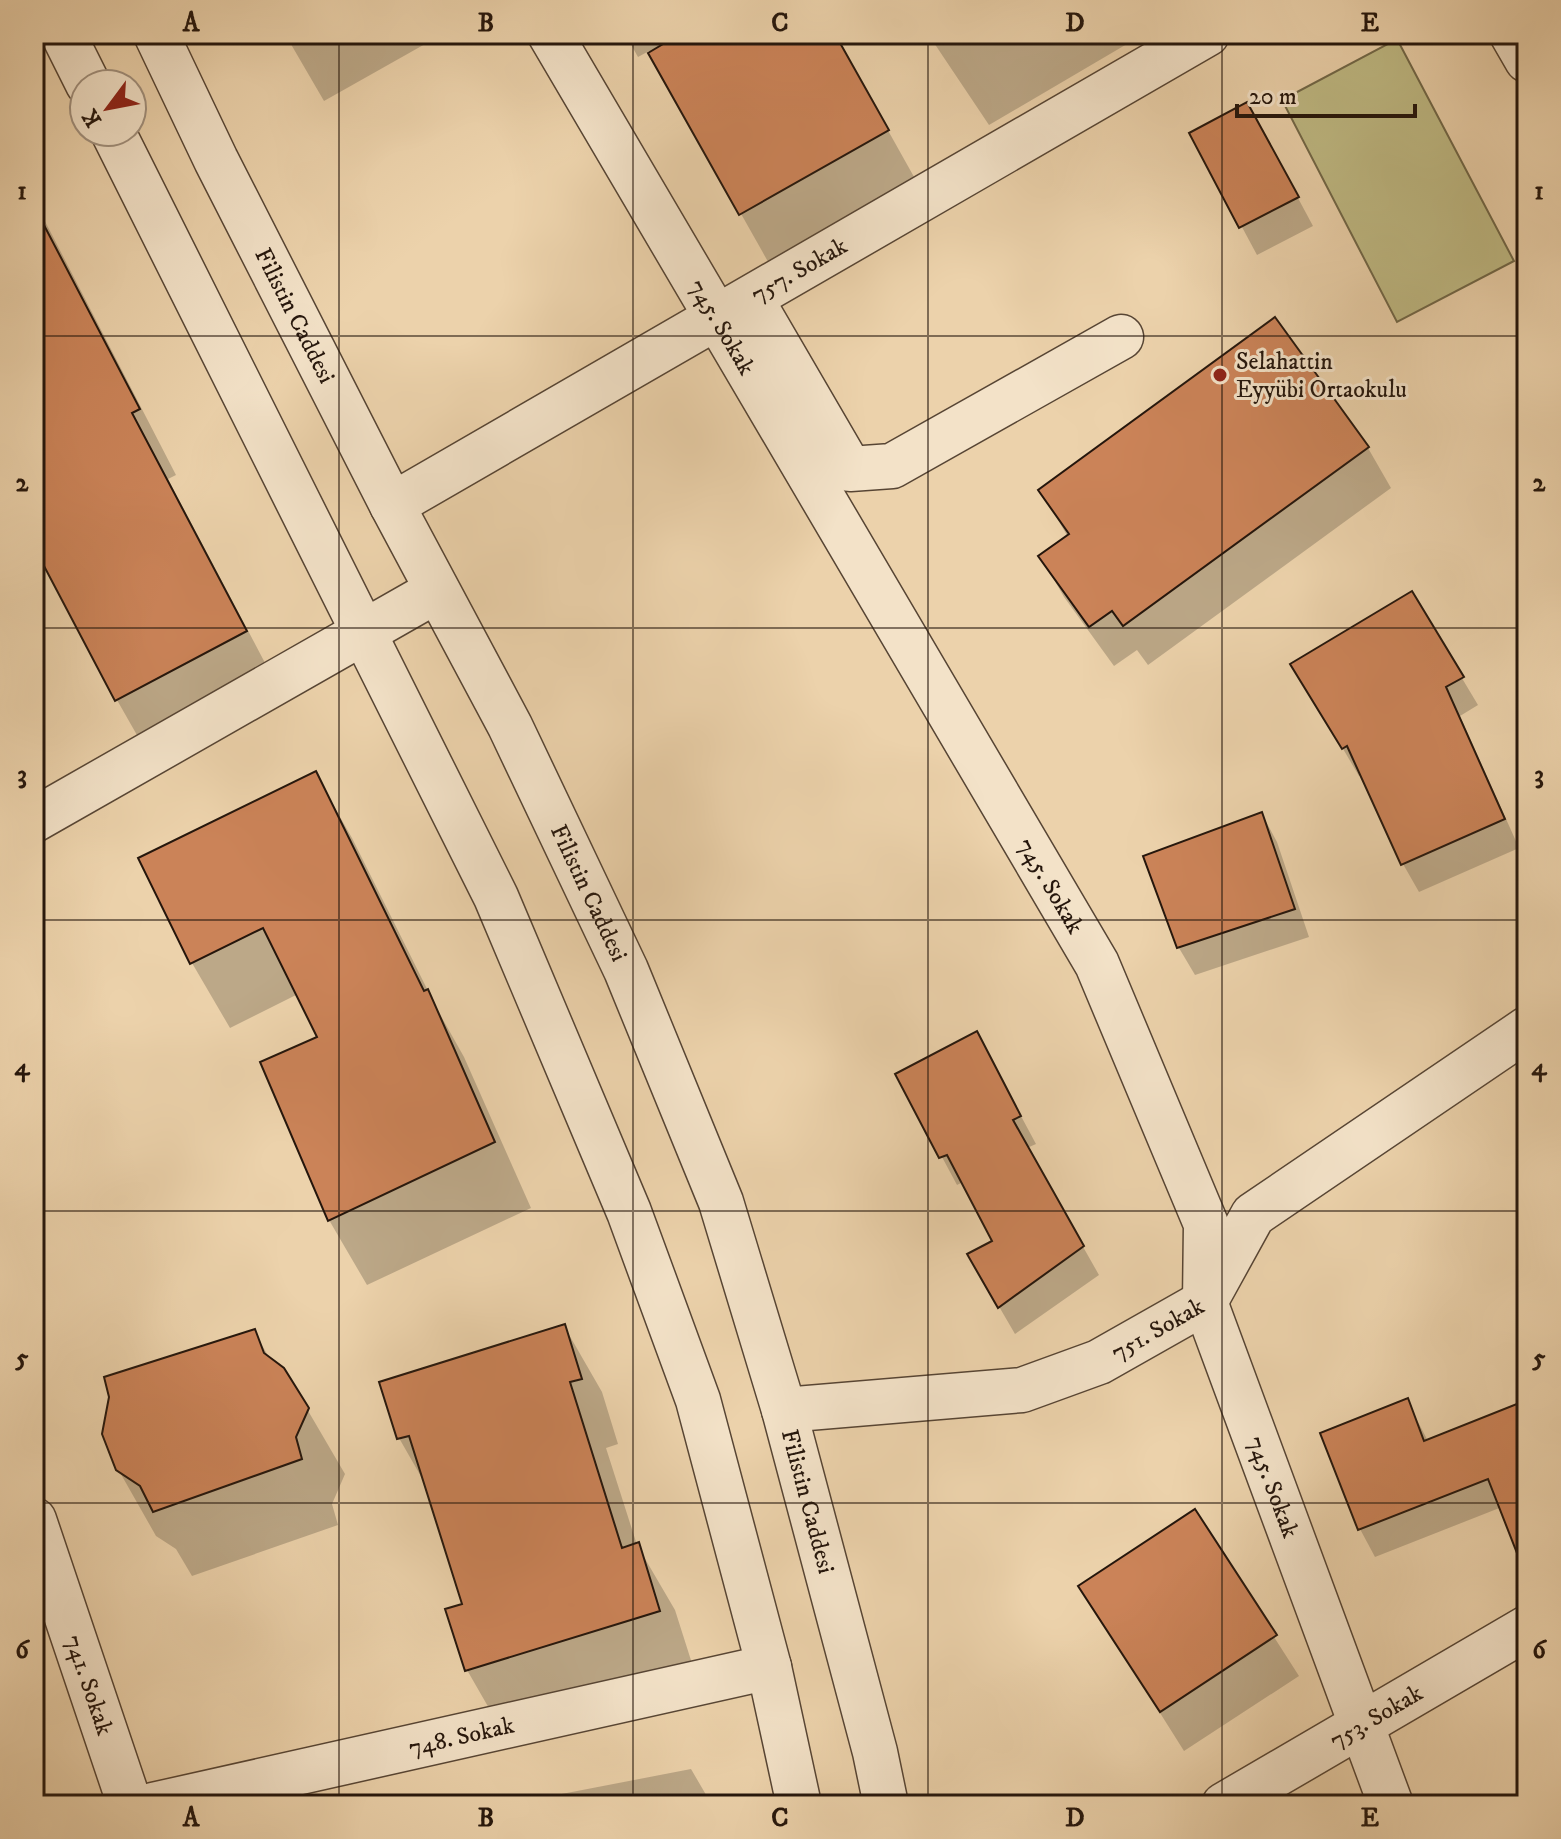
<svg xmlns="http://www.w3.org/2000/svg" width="1561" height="1839" font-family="'IM FELL DW Pica',serif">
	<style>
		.green { fill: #bfba84; stroke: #726848; stroke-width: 2 }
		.shadow { fill: #0003 }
		.building { fill: #cb8358; stroke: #25160c; stroke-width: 2 }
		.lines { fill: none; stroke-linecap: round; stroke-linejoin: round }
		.minor-casing { stroke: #574534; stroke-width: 47 }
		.minor { stroke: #f3e2c8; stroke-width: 44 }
		.grid { fill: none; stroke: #25160c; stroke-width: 2; stroke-opacity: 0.55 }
		.poi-dot { fill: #8f2418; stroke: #f3e2c8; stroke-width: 3 }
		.labels { text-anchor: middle; stroke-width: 6; stroke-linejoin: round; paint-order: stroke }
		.street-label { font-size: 24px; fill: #25160c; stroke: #f3e2c8 }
		.poi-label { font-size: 24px; fill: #25160c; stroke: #f3e2c8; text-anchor: start }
		.neatline { fill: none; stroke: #25160c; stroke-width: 3 }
		.grid-label { font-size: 26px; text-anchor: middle; font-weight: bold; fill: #25160c }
	</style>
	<rect width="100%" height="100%" fill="#ecd2ab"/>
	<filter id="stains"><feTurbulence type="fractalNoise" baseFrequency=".0025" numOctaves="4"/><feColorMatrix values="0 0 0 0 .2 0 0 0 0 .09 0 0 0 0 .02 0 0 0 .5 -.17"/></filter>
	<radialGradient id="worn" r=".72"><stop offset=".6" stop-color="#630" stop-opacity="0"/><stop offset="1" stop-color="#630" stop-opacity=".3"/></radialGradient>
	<path class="green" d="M 1397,39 L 1514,261 L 1397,322 L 1282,100 Z"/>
	<path class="shadow" d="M 285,34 L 431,34 L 434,39 L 324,101 Z
		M 625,34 L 834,34 L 918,184 L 771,267 L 649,51 L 638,57 Z
		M 928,34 L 1144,34 L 989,125 Z
		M 1263,133 L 1313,226 L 1257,255 L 1192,134 Z
		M 34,200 L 176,475 L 168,479 L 283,697 L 154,765 L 117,700 L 36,547 L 34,548 Z
		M 1275,320 L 1368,448 L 1391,488 L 1148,665 L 1137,650 L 1114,666 L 1064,597 L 1041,557 L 1068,537 L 1041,491 Z
		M 1411,593 L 1478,705 L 1460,716 L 1519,848 L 1419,892 L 1403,864 L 1362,774 L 1359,776 L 1293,664 Z
		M 315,773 L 352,838 L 437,1009 L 464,1057 L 531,1208 L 367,1285 L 329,1220 L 320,1038 L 298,994 L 230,1028 L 192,963 Z
		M 1262,814 L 1277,842 L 1309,937 L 1195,975 L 1179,948 L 1145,857 Z
		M 992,1062 L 1036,1144 L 1027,1148 L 1099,1275 L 1015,1334 L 969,1255 L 995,1242 L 963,1182 L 957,1185 L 898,1075 Z
		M 564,1326 L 602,1392 L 618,1444 L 606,1448 L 637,1545 L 675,1610 L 696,1676 L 505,1736 L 467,1670 L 448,1611 L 464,1606 L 427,1487 L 399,1438 Z
		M 254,1331 L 271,1361 L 307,1409 L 345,1474 L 332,1504 L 338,1525 L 192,1576 L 176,1549 L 156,1536 L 118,1469 Z
		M 1407,1401 L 1428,1441 L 1527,1402 L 1527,1523 L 1502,1507 L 1375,1557 L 1360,1529 Z
		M 1194,1512 L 1299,1676 L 1184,1751 L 1080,1586 Z
		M 691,1769 L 712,1805 L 548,1805 L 546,1797 Z"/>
	<path class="building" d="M 680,34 L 835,34 L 889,130 L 739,215 L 648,53 Z
		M 1247,102 L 1299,197 L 1239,228 L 1189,133 Z
		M 34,206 L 140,409 L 132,413 L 247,631 L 115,701 L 34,547 Z
		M 1275,317 L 1369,447 L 1123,626 L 1112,611 L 1089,627 L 1038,556 L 1069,534 L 1038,490 Z
		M 1412,591 L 1464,677 L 1446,687 L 1505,819 L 1401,865 L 1347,746 L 1342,749 L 1290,664 Z
		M 316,771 L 424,991 L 428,989 L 495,1142 L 328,1221 L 260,1062 L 317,1037 L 263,928 L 190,964 L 138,858 Z
		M 1262,812 L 1295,909 L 1177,948 L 1143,856 Z
		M 977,1031 L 1021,1116 L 1013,1120 L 1084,1246 L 998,1308 L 967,1254 L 992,1241 L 947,1155 L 939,1158 L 895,1074 Z
		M 565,1324 L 582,1379 L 570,1382 L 622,1548 L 639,1542 L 660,1611 L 465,1671 L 445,1609 L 462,1604 L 409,1436 L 397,1439 L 379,1382 Z
		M 255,1329 L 264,1353 L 284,1368 L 309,1408 L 296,1437 L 302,1459 L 153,1512 L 140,1486 L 116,1470 L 102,1434 L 109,1397 L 104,1377 Z
		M 1408,1398 L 1424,1441 L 1527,1400 L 1527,1571 L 1524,1571 L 1488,1479 L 1358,1530 L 1320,1433 Z
		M 1195,1509 L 1277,1635 L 1160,1712 L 1078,1586 Z"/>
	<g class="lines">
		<g class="minor-casing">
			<g id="minor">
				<path d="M 63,34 L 88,84"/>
				<path id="s1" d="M 156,34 L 216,160 L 392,505 L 510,726 L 626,970 L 721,1202 L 784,1410 L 875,1752 L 886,1805"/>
				<path id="s2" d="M 550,34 L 1097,964 L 1206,1224 L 1205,1302 L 1391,1805"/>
				<path d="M 1512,34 L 1527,60"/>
				<path d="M 113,132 L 496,897 L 629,1212 L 698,1400 L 769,1667 L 799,1805"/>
				<path d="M 751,299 L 850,469 L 892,466 L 1121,337"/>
				<path id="s3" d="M 392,505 L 1207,34"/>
				<path d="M 34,820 L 436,591"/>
				<path id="s4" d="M 784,1410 L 1022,1390 L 1099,1362 L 1205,1302 L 1253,1215 L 1527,1029"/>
				<path id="s5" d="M 34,1520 L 130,1805"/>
				<path id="s6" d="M 153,1805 L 769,1667"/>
				<path id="s7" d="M 1224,1805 L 1527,1628"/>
			</g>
		</g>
		<use href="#minor" class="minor"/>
	</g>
	<path class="grid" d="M 339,34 L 339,1805M 633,34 L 633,1805M 928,34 L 928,1805M 1222,34 L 1222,1805M 34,336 L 1527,336M 34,628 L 1527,628M 34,920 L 1527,920M 34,1211 L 1527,1211M 34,1503 L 1527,1503"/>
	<circle class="poi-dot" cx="1220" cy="375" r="8"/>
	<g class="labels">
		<g class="street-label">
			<text dy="8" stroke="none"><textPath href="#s3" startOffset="470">757. Sokak</textPath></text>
			<text dy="8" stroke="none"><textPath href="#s1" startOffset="314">Filistin Caddesi</textPath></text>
			<text dy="8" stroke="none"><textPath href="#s2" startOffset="340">745. Sokak</textPath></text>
			<text dy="8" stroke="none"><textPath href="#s2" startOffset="988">745. Sokak</textPath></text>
			<text dy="8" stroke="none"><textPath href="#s1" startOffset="962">Filistin Caddesi</textPath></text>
			<text dy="8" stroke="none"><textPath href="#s4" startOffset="388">751. Sokak</textPath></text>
			<text dy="8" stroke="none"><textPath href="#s2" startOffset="1636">745. Sokak</textPath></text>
			<text dy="8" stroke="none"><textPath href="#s1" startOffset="1610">Filistin Caddesi</textPath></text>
			<text dy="8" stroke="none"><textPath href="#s5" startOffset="174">741. Sokak</textPath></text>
			<text dy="8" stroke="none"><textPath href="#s7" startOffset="176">753. Sokak</textPath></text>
			<text dy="8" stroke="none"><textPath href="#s6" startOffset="316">748. Sokak</textPath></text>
		</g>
		<g class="poi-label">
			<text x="1236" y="369">Selahattin<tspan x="1236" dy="28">Eyyübi Ortaokulu</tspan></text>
		</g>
	</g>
	<rect width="1561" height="1839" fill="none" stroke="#ecd2ab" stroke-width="88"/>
	<g transform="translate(108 108) rotate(238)"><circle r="38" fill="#f3e2c8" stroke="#a1907d" stroke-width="2"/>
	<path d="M0-6L14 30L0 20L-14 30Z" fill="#8f2418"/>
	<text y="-12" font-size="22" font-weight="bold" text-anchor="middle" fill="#25160c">K</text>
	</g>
	<path d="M1237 104v12h178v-12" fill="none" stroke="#25160c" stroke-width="4"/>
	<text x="1249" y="104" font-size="24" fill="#25160c" stroke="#f3e2c8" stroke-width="6" paint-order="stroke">20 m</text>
	<rect x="44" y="44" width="1473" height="1751" class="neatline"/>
	<g class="grid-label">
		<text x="191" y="31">A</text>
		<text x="486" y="31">B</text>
		<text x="780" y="31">C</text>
		<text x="1075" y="31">D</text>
		<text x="1370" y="31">E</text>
		<text x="22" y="199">1</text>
		<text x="1539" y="199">1</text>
		<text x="22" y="491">2</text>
		<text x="1539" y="491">2</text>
		<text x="22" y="783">3</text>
		<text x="1539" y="783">3</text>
		<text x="22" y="1075">4</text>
		<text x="1539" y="1075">4</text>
		<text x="22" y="1366">5</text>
		<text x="1539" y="1366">5</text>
		<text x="22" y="1658">6</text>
		<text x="1539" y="1658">6</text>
		<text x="191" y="1826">A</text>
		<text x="486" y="1826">B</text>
		<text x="780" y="1826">C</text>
		<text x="1075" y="1826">D</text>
		<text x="1370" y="1826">E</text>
	</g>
	<rect width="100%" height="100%" filter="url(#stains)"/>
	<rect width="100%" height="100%" fill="url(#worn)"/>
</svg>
